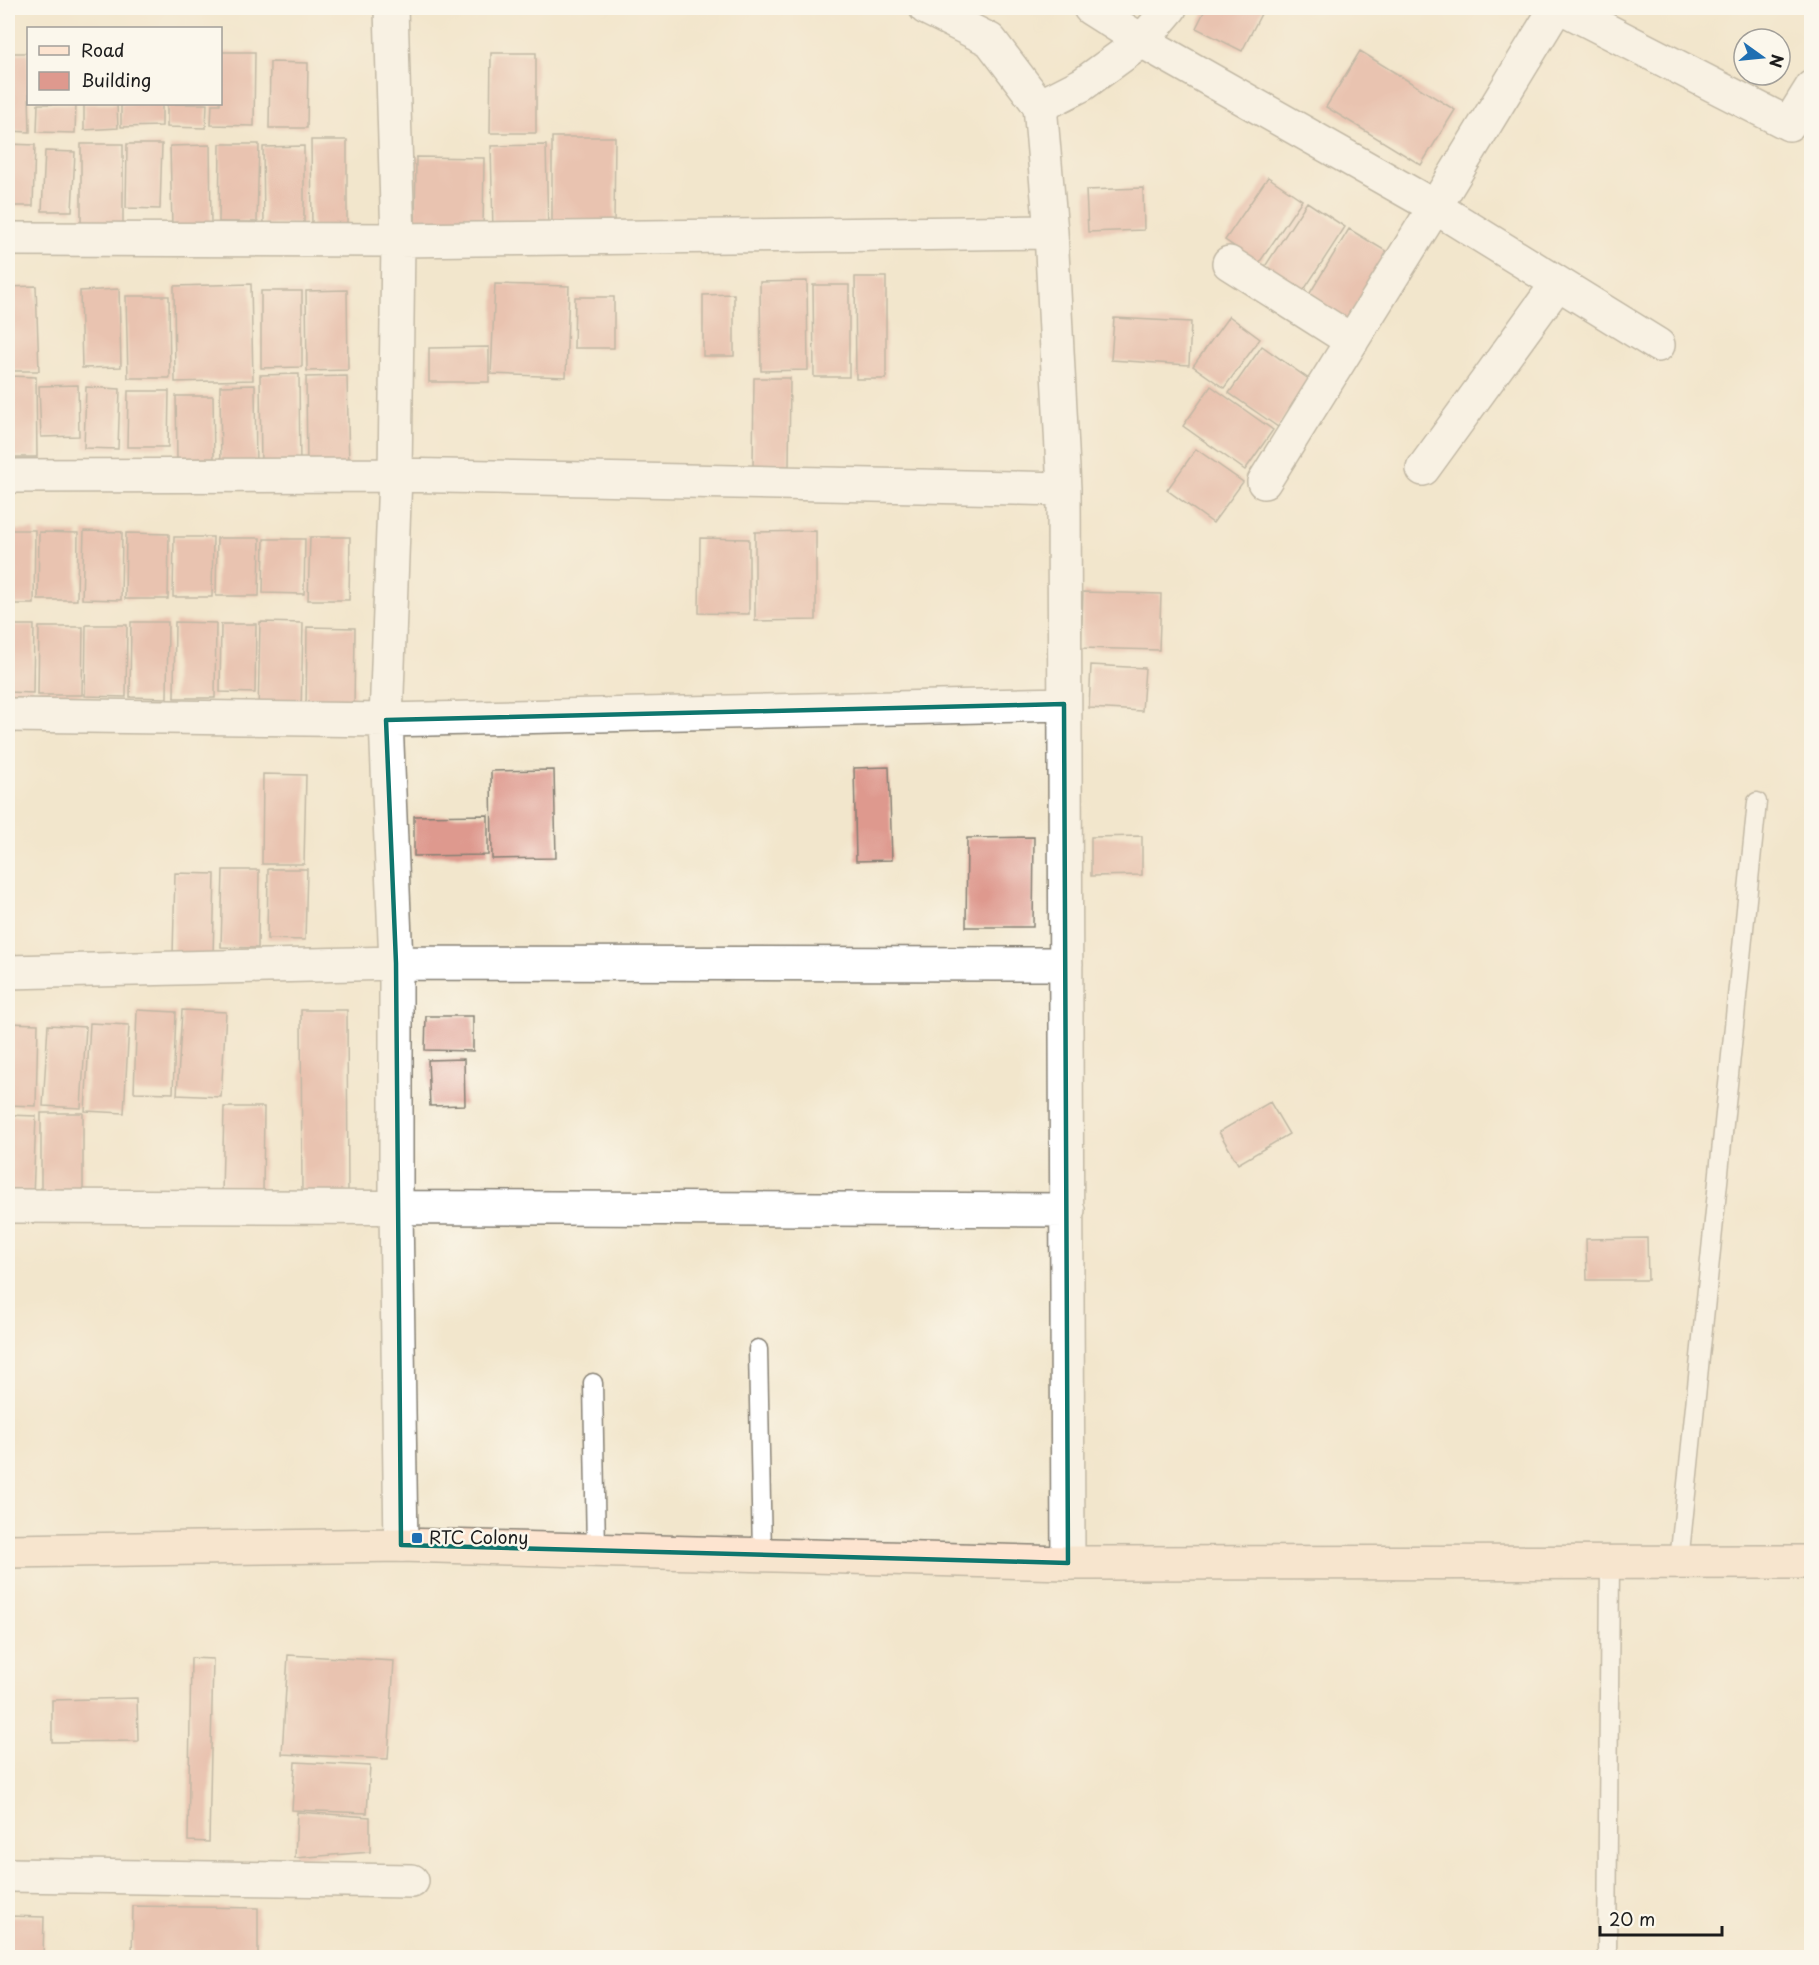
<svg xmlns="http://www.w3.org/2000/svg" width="1819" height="1965" font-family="'Playpen Sans',sans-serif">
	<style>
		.building { fill: #de998e }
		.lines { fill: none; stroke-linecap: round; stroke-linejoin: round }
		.lane-casing { stroke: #878174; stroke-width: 21 }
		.street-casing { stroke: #878174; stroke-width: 36 }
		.secondary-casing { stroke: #878174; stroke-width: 36 }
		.lane { stroke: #fff; stroke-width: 18 }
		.street { stroke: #fff; stroke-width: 33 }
		.secondary { stroke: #fde4d0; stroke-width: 33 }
		.marked { fill: none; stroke: #0f766e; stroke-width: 4.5; stroke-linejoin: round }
		.poi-dot { fill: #1f6fb2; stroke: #fbf7ec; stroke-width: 2 }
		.labels { text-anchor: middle; stroke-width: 5; stroke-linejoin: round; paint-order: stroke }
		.poi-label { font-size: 18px; fill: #1c1c1c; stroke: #fbf7ec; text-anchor: start }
	</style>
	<rect width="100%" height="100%" fill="#fbf7ec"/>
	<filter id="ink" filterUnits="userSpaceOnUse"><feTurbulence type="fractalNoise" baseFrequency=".0167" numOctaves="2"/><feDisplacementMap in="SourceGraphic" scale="12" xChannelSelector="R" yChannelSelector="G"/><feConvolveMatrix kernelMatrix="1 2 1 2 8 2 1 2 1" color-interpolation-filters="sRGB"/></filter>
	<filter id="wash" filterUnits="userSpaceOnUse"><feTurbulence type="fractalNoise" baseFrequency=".008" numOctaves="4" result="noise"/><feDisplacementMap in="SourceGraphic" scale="24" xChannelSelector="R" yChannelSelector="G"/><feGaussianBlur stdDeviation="1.35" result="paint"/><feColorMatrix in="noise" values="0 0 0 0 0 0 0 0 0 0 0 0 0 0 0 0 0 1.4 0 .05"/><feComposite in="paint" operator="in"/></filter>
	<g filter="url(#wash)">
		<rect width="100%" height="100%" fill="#f2e6cc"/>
		<g id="blocks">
			<path class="building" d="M 1206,8 L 1264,8 L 1242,51 L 1196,28 Z
				M 1360,51 L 1455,110 L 1421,165 L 1326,107 Z
				M 220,52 L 255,52 L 254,126 L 211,125 L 212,104 L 220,104 Z
				M 8,53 L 28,53 L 30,132 L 8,131 Z
				M 491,53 L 536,53 L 536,133 L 490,133 Z
				M 270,62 L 308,63 L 307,128 L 269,128 Z
				M 38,104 L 76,104 L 75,133 L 37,132 Z
				M 84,104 L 117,104 L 118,128 L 84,130 Z
				M 121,104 L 162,104 L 162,126 L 121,127 Z
				M 167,104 L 207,104 L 206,128 L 167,127 Z
				M 552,137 L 615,137 L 614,226 L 552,226 Z
				M 311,140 L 347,140 L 347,227 L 312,227 Z
				M 8,144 L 35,145 L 33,206 L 8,206 Z
				M 81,144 L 123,144 L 123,228 L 81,229 Z
				M 127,144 L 162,144 L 160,209 L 126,208 Z
				M 220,144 L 259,144 L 257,222 L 219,222 Z
				M 210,145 L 211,226 L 172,227 L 170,146 Z
				M 546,145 L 548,230 L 493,231 L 491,146 Z
				M 304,146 L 304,224 L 264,225 L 263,147 Z
				M 45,151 L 75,152 L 72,211 L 42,211 Z
				M 416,157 L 484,158 L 483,230 L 415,230 Z
				M 1268,177 L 1302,200 L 1259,263 L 1225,240 Z
				M 1143,188 L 1144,230 L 1088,232 L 1086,190 Z
				M 1307,202 L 1345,227 L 1302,293 L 1264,268 Z
				M 1349,229 L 1389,253 L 1347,322 L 1307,298 Z
				M 855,277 L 886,277 L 886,379 L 856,379 Z
				M 807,281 L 808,370 L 761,371 L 760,282 Z
				M 251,284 L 253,380 L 175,382 L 174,286 Z
				M 495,284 L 569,286 L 566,377 L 491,374 Z
				M 813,285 L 849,285 L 849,377 L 814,377 Z
				M 36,286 L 39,371 L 8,371 L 8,287 Z
				M 119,289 L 121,367 L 82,368 L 80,291 Z
				M 347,290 L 348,370 L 307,371 L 306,291 Z
				M 261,291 L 302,291 L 302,367 L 261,368 Z
				M 734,294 L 734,356 L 703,356 L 703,295 Z
				M 126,296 L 169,296 L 170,378 L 128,378 Z
				M 575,297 L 614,297 L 614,348 L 574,348 Z
				M 1229,316 L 1260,339 L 1224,388 L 1193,366 Z
				M 1114,318 L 1191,322 L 1189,365 L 1111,360 Z
				M 1262,346 L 1310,380 L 1278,427 L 1229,393 Z
				M 489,347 L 489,382 L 429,382 L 429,348 Z
				M 299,374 L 300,471 L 261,472 L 260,375 Z
				M 8,376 L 36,377 L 37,457 L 8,457 Z
				M 347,376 L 349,468 L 307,469 L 306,377 Z
				M 754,378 L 790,378 L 789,466 L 753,466 Z
				M 78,385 L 79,436 L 41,437 L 39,386 Z
				M 255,385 L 256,470 L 221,471 L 220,386 Z
				M 1211,386 L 1273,430 L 1245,470 L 1183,426 Z
				M 86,387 L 120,389 L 118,449 L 84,448 Z
				M 128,391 L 169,391 L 168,447 L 127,447 Z
				M 176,396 L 213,396 L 214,458 L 177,459 Z
				M 1196,449 L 1243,482 L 1213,523 L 1167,490 Z
				M 8,530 L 35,530 L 34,604 L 8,604 Z
				M 84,531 L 122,532 L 121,600 L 82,599 Z
				M 816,531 L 816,620 L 755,621 L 755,532 Z
				M 39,532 L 78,533 L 77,600 L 38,600 Z
				M 126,533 L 169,534 L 168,599 L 125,599 Z
				M 174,537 L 213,537 L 212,597 L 173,597 Z
				M 310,537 L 350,537 L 349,600 L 308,600 Z
				M 217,538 L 260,538 L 259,596 L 216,596 Z
				M 700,538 L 749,539 L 749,614 L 699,613 Z
				M 264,539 L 305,539 L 304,594 L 263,593 Z
				M 1083,592 L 1161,594 L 1159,650 L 1081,648 Z
				M 131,622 L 168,622 L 167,698 L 130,697 Z
				M 175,622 L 216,623 L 215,698 L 174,698 Z
				M 260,622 L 303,623 L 301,714 L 258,713 Z
				M 221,624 L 256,624 L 255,693 L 220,692 Z
				M 8,625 L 34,625 L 33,693 L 8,692 Z
				M 86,625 L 127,625 L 126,697 L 85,696 Z
				M 39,627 L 83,627 L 82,695 L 38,695 Z
				M 307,627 L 355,628 L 354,712 L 306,712 Z
				M 1091,665 L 1145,668 L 1142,711 L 1089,708 Z
				M 889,767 L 892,860 L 856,861 L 854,768 Z
				M 554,770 L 556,858 L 492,859 L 491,771 Z
				M 263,774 L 306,775 L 304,864 L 262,864 Z
				M 488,815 L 488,855 L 414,856 L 414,816 Z
				M 1142,836 L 1142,875 L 1091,876 L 1091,837 Z
				M 1034,837 L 1033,927 L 966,927 L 967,838 Z
				M 268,869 L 307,869 L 305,940 L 267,939 Z
				M 223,870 L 259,870 L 258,948 L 221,947 Z
				M 175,873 L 215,874 L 213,956 L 173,955 Z
				M 137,1010 L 176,1012 L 173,1093 L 134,1092 Z
				M 182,1010 L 226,1012 L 221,1097 L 177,1095 Z
				M 301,1010 L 347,1010 L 348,1198 L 302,1199 Z
				M 426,1016 L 473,1016 L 473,1051 L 425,1050 Z
				M 8,1023 L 38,1024 L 36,1106 L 8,1105 Z
				M 90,1023 L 129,1025 L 124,1113 L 85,1111 Z
				M 48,1025 L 86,1027 L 81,1108 L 43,1106 Z
				M 464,1059 L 465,1105 L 430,1106 L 428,1060 Z
				M 1270,1102 L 1289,1134 L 1238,1164 L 1219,1132 Z
				M 224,1107 L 264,1107 L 263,1195 L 222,1194 Z
				M 41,1113 L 83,1113 L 83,1199 L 41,1199 Z
				M 8,1115 L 36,1116 L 33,1198 L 8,1197 Z
				M 1647,1238 L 1648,1280 L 1587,1280 L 1586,1239 Z
				M 288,1655 L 394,1661 L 388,1759 L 282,1754 Z
				M 191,1658 L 213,1659 L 209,1842 L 188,1841 Z
				M 137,1698 L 138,1741 L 52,1742 L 52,1700 Z
				M 295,1762 L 370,1766 L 367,1813 L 292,1810 Z
				M 297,1812 L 370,1817 L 370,1852 L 295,1858 Z
				M 133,1906 L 258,1908 L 258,1958 L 132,1958 Z
				M 8,1916 L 44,1917 L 43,1958 L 8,1958 Z"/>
		</g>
	</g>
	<g filter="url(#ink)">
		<use href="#blocks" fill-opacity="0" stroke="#878174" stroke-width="1.5"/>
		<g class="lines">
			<g class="lane-casing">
				<path id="lane" d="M 758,1349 L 762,1555
					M 593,1383 L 596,1550
					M 1679,1562 L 1757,802
					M 1607,1958 L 1610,1563"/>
			</g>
			<g class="street-casing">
				<path id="street" d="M 391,8 L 398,240 L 395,475 L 386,720 L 396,963 L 396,1209 L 401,1545
					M 926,8 L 990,40 L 1040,106 L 1051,232 L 1064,489 L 1068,1563
					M 1090,8 L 1142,41 L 1435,207 L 1556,8
					M 1563,8 L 1789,124 L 1812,87
					M 1040,106 L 1083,84 L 1142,41 L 1170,8
					M 8,239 L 398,240 L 1051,232
					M 1229,263 L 1352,341
					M 1423,469 L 1558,283
					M 8,476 L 395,475 L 1064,489
					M 1264,482 L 1435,207 L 1658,345
					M 8,715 L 386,720 L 1064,704
					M 8,972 L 396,963 L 1066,964
					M 8,1206 L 1068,1210
					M 8,1875 L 412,1881"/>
			</g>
			<g class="secondary-casing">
				<path id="secondary" d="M 8,1551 L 401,1545 L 1068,1563 L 1812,1562"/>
			</g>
			<use href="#lane" class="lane"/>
			<use href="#street" class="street"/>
			<use href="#secondary" class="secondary"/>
		</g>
	</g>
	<path d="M0 0H1819V1965H0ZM 1064,704 L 1068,1563 L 401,1545 L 396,963 L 386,720 Z" fill="#f2e6cc" fill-opacity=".55" fill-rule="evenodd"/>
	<path class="marked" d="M 1064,704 L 1068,1563 L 401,1545 L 396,963 L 386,720 Z"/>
	<rect class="poi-dot" x="411" y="1532" width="12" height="12" rx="3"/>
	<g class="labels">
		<g class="poi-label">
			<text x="429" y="1544">RTC Colony</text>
		</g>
	</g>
	<rect width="1819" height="1965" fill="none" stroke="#fbf7ec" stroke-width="30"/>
	<rect x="27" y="27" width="195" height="78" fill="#fbf7ec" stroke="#a29f99" stroke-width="1.5"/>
	<rect x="39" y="46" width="30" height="9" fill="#fde4d0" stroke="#a29f99" stroke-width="1.5"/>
	<text x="81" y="57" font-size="18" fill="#1c1c1c">Road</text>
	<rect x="39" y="72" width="30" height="18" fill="#de998e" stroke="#a29f99" stroke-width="1.5"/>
	<text x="81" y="87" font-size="18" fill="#1c1c1c">Building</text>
	<g transform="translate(1762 57) rotate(105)"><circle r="28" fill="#fbf7ec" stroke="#a29f99" stroke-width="1.5"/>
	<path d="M0-4.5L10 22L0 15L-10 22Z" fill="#1f6fb2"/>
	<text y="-9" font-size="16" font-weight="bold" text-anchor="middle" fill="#1c1c1c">N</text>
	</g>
	<path d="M1600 1926v9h122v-9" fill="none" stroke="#1c1c1c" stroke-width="3"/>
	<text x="1609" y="1926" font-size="18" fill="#1c1c1c" stroke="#fbf7ec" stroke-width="4.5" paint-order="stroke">20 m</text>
</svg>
